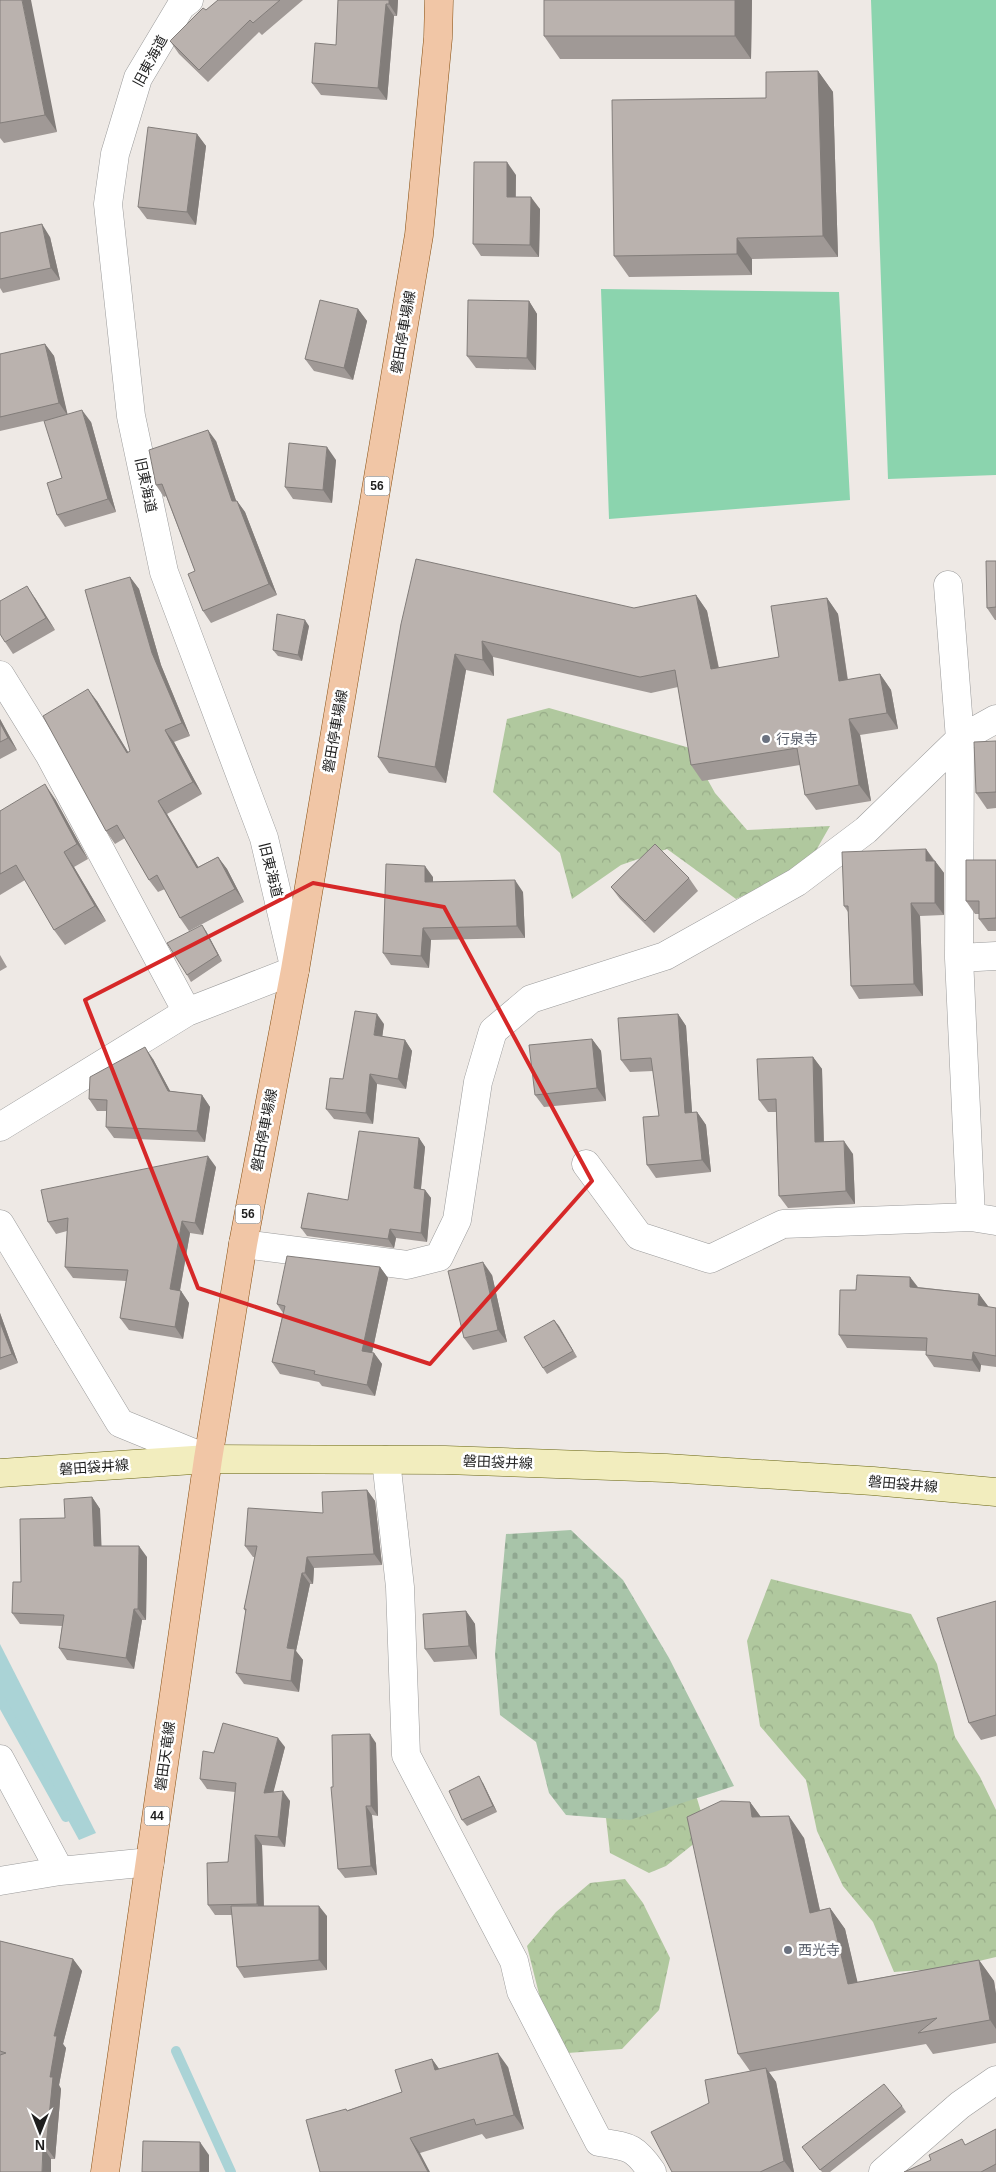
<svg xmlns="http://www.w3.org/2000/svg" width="996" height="2172" font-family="Helvetica,'Noto Sans JP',sans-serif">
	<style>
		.forest { fill: url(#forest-crowns) }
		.cemetery { fill: url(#cemetery-stones) }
		.pitch { fill: #8bd4ae }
		.water { fill: #aad3d6 }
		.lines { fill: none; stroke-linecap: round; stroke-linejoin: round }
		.stream { stroke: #aad3d6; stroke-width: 10 }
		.minor-casing { stroke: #9b9b9b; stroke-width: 29 }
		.tertiary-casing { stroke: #9b9b9b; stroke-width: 29 }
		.secondary-casing { stroke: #686511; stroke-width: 29 }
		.primary-casing { stroke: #874f11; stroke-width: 29 }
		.minor { stroke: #fff; stroke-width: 28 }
		.tertiary { stroke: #fff; stroke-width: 28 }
		.secondary { stroke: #f2edbe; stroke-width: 28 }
		.primary { stroke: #f1c6a6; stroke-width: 28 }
		.wall { fill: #a09996 }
		.shaded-wall { fill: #827d7a }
		.building { fill: #bab2ae; stroke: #827d7a }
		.marked { fill: none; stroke: #d62828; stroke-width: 4; stroke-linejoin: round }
		.worship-dot { fill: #6b7280; stroke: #fff; stroke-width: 2 }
		.labels { text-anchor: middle; stroke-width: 5; stroke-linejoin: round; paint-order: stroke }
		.shield { fill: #fff; stroke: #626262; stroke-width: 1 }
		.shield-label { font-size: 12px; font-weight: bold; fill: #1e1e1e }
		.street-label { font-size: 14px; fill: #1e1e1e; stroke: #fff }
		.worship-label { font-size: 14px; fill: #5b616d; stroke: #fff; text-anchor: start }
	</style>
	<defs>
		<pattern id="forest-crowns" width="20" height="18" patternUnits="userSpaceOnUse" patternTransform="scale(1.25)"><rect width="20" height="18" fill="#b0c89e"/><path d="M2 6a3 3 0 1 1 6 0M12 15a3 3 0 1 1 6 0" fill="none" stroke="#97ab88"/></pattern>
		<pattern id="cemetery-stones" width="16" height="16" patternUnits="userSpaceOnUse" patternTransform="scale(1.25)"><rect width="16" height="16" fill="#a8c4a9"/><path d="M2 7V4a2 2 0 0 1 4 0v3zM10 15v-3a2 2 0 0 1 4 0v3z" fill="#90a891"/></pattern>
	</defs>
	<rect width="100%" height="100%" fill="#eee9e5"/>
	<path class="forest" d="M 549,708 L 690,748 L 715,793 L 747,830 L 830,826 L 806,868 L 736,899 L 667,849 L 621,865 L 572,899 L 560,853 L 493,792 L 507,719 Z
		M 771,1579 L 911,1614 L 937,1664 L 955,1737 L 980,1777 L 996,1810 L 996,1957 L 949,1968 L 894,1972 L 873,1922 L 843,1886 L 817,1831 L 806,1780 L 760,1726 L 747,1641 Z
		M 695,1792 L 702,1815 L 696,1842 L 666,1866 L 649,1873 L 610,1853 L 606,1818 L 654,1799 Z
		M 625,1879 L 643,1903 L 670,1958 L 659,2010 L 622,2049 L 554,2054 L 527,1946 L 556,1912 L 590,1883 Z"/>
	<path class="cemetery" d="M 571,1530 L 623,1580 L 669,1658 L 734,1786 L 630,1820 L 566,1815 L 549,1793 L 536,1742 L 500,1715 L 495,1654 L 506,1534 Z"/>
	<path class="pitch" d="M 871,0 L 996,0 L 996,475 L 888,479 Z
		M 601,289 L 839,292 L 850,500 L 609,519 Z"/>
	<path class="water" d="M 0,1644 L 96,1833 L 79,1840 L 0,1696 Z"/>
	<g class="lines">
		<path class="stream" d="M 0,1699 L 66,1817
			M 176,2051 L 231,2172"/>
		<g class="minor-casing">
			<path id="minor" d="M 948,585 L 960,739 L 959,958 L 971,1217 L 996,1221
				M 0,675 L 49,754 L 187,1012
				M 959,958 L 996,956
				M 0,1127 L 187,1012 L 295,970 L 264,838 L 164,572 L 131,416 L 108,204 L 115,154 L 138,78 L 181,6 L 189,0
				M 586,1164 L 639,1236 L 710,1259 L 783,1224 L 971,1217
				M 243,1244 L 407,1265 L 439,1257 L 457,1220 L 478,1082 L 493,1031 L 531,999 L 665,956 L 797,882 L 866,830 L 960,739 L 996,719
				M 68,1337 L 120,1423 L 208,1459
				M 386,1460 L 400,1587 L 406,1755 L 514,1961 L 521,1991 L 599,2142 C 629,2147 634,2146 652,2172
				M 0,1759 L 60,1871
				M 0,1881 L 60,1871 L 150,1862
				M 883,2172 L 960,2105 L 996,2080"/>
		</g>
		<g class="tertiary-casing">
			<path id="tertiary" d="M 0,1224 L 68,1337"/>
		</g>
		<g class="secondary-casing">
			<path id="secondary" d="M 0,1473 L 208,1459 L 445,1460 L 666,1468 L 873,1481 L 996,1492"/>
		</g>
		<g class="primary-casing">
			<path id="primary" d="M 105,2172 L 208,1459 L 243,1244 L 295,970 L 419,235 L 438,38 L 439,0"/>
		</g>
		<use href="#minor" class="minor"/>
		<use href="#tertiary" class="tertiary"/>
		<use href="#secondary" class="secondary"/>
		<use href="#primary" class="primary"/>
	</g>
	<path class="wall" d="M 0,0 L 57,132 L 4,143 L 0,138 Z
		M 218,0 L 303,0 L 262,35 L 259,32 L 208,82 L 179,54 L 170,41 Z
		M 338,0 L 398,0 L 397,16 L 394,16 L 387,100 L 321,95 L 312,83 L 336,45 Z
		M 544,0 L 752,0 L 751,59 L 560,59 L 544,36 Z
		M 818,71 L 833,92 L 838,257 L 752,259 L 752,275 L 629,277 L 614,256 L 766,98 Z
		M 197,134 L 206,146 L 196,225 L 147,219 L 138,207 Z
		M 516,175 L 516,197 L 540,209 L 539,257 L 481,256 L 473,244 Z
		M 0,233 L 50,237 L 60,280 L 3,293 L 0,288 Z
		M 529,301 L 537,314 L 536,370 L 476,368 L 467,356 Z
		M 358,309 L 367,321 L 353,380 L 314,371 L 305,359 Z
		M 45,344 L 54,356 L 67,414 L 91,422 L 116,512 L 65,527 L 57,515 L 62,478 L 48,420 L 0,431 L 0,354 Z
		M 216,441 L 236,501 L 237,501 L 245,512 L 277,595 L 211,623 L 203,611 L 195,571 L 166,496 L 164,497 L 156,485 Z
		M 336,460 L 332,503 L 293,499 L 285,487 Z
		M 996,561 L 996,620 L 995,620 L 987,608 Z
		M 130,577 L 139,589 L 161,665 L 190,736 L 174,742 L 202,794 L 167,814 L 198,867 L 218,857 L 227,869 L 244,902 L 189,931 L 180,918 L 165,889 L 158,892 L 149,880 L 125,838 L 115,844 L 106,831 L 97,701 L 128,752 L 130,751 Z
		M 696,595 L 707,611 L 719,668 L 779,657 L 827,598 L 838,614 L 848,680 L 880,674 L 891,690 L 898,729 L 860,735 L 871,801 L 816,810 L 805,795 L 800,765 L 702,781 L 691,765 L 678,687 L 651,693 L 493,657 L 494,676 L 466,670 L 446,783 L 389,773 L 378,757 L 401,624 L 634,608 Z
		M 35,598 L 55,630 L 13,654 L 5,642 Z
		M 309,626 L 302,661 L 278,656 L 273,650 Z
		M 0,719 L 17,750 L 0,759 Z
		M 996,741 L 996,808 L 987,809 L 976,793 Z
		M 55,799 L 88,859 L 74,867 L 106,921 L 65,945 L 54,930 L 25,880 L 0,895 L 0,811 Z
		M 926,849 L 944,873 L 944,915 L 920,916 L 923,996 L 859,999 L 851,986 L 848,912 L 844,906 Z
		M 996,860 L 996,931 L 988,931 L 979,919 L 979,914 L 975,914 L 966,901 Z
		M 433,877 L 433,882 L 523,892 L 525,938 L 431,940 L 429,968 L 391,965 L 383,953 Z
		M 689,878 L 698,891 L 654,933 L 620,899 L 611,887 Z
		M 206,931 L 222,961 L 191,982 L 187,975 Z
		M 0,955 L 7,967 L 0,971 Z
		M 678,1014 L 686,1026 L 692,1113 L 697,1112 L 706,1125 L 711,1172 L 656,1178 L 647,1165 L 659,1116 L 653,1071 L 630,1072 L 621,1060 Z
		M 384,1024 L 382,1037 L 405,1040 L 412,1051 L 406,1089 L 377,1084 L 373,1124 L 334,1119 L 326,1109 L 343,1079 Z
		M 592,1039 L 601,1051 L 606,1101 L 544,1107 L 535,1095 Z
		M 813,1057 L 822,1069 L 824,1142 L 853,1154 L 855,1204 L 788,1208 L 779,1196 L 776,1112 L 768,1112 L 759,1100 Z
		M 153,1059 L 170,1091 L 202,1095 L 210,1107 L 205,1142 L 114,1138 L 106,1127 L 107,1111 L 97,1111 L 89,1099 Z
		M 419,1138 L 425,1147 L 421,1189 L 425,1190 L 431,1198 L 427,1242 L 396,1238 L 394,1248 L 307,1236 L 301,1228 L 348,1200 Z
		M 216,1167 L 203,1235 L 190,1233 L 180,1291 L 181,1291 L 189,1303 L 183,1339 L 129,1330 L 120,1318 L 126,1281 L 73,1278 L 65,1267 L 67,1231 L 56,1234 L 48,1222 Z
		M 380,1267 L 388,1278 L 372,1353 L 374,1353 L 382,1364 L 375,1396 L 322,1386 L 319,1382 L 280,1374 L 272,1362 L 283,1313 L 277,1304 Z
		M 492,1275 L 507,1342 L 473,1350 L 464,1338 Z
		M 910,1277 L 918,1287 L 979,1294 L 988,1307 L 996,1308 L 996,1367 L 981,1365 L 980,1372 L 934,1367 L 926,1355 L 926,1351 L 847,1348 L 839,1335 L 856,1290 Z
		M 0,1313 L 18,1363 L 0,1370 Z
		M 554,1320 L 577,1357 L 547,1374 L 543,1368 Z
		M 367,1490 L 375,1501 L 382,1565 L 314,1568 L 313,1584 L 310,1584 L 296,1651 L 303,1660 L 299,1692 L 244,1684 L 236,1673 L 246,1612 L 244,1609 L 255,1557 L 253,1557 L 245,1546 L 323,1513 Z
		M 92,1497 L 100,1509 L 101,1546 L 147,1557 L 146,1620 L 142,1620 L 134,1669 L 67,1660 L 59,1648 L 62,1626 L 20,1624 L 12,1613 L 21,1582 L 65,1518 Z
		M 996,1601 L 996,1736 L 981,1740 L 969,1723 Z
		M 466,1611 L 475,1624 L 477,1659 L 434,1662 L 425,1649 Z
		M 376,1743 L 378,1816 L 372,1815 L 377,1875 L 345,1878 L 338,1869 L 333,1787 Z
		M 285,1747 L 273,1792 L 290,1801 L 285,1847 L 262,1845 L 264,1906 L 327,1916 L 327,1970 L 244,1978 L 237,1967 L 232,1915 L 215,1915 L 208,1905 L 228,1862 L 235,1792 L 207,1789 L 200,1779 L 214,1753 Z
		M 483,1783 L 497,1812 L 467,1826 L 462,1820 Z
		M 750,1802 L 761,1817 L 804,1838 L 820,1910 L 830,1908 L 845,1929 L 857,1982 L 979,1960 L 994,1981 L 996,1994 L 996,2043 L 933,2054 L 926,2044 L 769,2072 L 776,2082 L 794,2172 L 672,2172 L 709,2103 L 750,2071 L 738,2054 Z
		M 0,1941 L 73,1959 L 82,1971 L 63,2044 L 66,2048 L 59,2085 L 61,2089 L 55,2159 L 51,2159 L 0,2172 Z
		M 432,2059 L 439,2069 L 508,2067 L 524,2129 L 486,2139 L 482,2134 L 420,2153 L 320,2172 L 348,2110 L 402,2092 Z
		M 902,2106 L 906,2112 L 830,2172 L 822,2172 L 802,2147 Z
		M 996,2129 L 996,2172 L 904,2172 L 966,2145 Z"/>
	<path class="shaded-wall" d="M 22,0 L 31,0 L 57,132 L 45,115 Z
		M 389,0 L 398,0 L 397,16 L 389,4 Z
		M 735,0 L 752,0 L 751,59 L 735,36 Z
		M 386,4 L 394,16 L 387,100 L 378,88 Z
		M 818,71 L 833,92 L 838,257 L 823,236 Z
		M 197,134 L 206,146 L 196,225 L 187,212 Z
		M 507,162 L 516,175 L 515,209 L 507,197 Z
		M 531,197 L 540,209 L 539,257 L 530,245 Z
		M 42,224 L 50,237 L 60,280 L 51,268 Z
		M 737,238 L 752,259 L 752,275 L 737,254 Z
		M 529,301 L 537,314 L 536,370 L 527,358 Z
		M 358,309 L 367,321 L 353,380 L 344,368 Z
		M 45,344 L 54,356 L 68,416 L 59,403 Z
		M 82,410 L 91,422 L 116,512 L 108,499 Z
		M 208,430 L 216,441 L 240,512 L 232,501 Z
		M 327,447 L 336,460 L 332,503 L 323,490 Z
		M 237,501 L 245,512 L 277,595 L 269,584 Z
		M 130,577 L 139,589 L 161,665 L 190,736 L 182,723 L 152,653 Z
		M 27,586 L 35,598 L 55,630 L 46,618 Z
		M 696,595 L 707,611 L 722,685 L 711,669 Z
		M 827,598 L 838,614 L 850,697 L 839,681 Z
		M 305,620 L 309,626 L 302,661 L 298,655 Z
		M 482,641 L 493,657 L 494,676 L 483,660 Z
		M 455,654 L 466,670 L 446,783 L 435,767 Z
		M 880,674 L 891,690 L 898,729 L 887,713 Z
		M 88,689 L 97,701 L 136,765 L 127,753 Z
		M 0,719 L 17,750 L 8,738 L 0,723 Z
		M 849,719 L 860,735 L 871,801 L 859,785 Z
		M 165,730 L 174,742 L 202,794 L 193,782 Z
		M 45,784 L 55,799 L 88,859 L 77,844 Z
		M 158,801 L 167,814 L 206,880 L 197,868 Z
		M 926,849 L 934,861 L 926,861 Z
		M 64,852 L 74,867 L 106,921 L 95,906 Z
		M 218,857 L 227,869 L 244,902 L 235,889 Z
		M 935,861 L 944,873 L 944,915 L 935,903 Z
		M 425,866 L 433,877 L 433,894 L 425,882 Z
		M 515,880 L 523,892 L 525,938 L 517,926 Z
		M 911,903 L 920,916 L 923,996 L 914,984 Z
		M 202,925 L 206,931 L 222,961 L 218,955 Z
		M 423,928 L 431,940 L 429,968 L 421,956 Z
		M 377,1014 L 384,1024 L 381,1046 L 374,1035 Z
		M 678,1014 L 686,1026 L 693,1126 L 685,1113 Z
		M 592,1039 L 601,1051 L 606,1101 L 597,1088 Z
		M 405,1040 L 412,1051 L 406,1089 L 398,1079 Z
		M 145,1047 L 153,1059 L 176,1102 L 168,1091 Z
		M 813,1057 L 822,1069 L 824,1155 L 815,1142 Z
		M 370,1074 L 377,1084 L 373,1124 L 366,1113 Z
		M 202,1095 L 210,1107 L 205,1142 L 197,1131 Z
		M 697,1112 L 706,1125 L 711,1172 L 702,1160 Z
		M 419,1138 L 425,1147 L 420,1197 L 414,1188 Z
		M 844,1141 L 853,1154 L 855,1204 L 846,1191 Z
		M 208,1156 L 216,1167 L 203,1235 L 195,1223 Z
		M 425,1190 L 431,1198 L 427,1242 L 421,1233 Z
		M 182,1221 L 190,1233 L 178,1301 L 170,1289 Z
		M 390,1229 L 396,1238 L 394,1248 L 388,1239 Z
		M 483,1262 L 492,1275 L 507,1342 L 498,1330 Z
		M 380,1267 L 388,1278 L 370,1362 L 362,1351 Z
		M 910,1277 L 919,1289 L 910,1287 Z
		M 181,1291 L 189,1303 L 183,1339 L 175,1327 Z
		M 979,1294 L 988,1306 L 986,1318 L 978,1305 Z
		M 0,1313 L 18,1363 L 12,1354 L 0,1322 Z
		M 554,1320 L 559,1326 L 577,1357 L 573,1351 Z
		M 973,1352 L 981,1365 L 980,1372 L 972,1360 Z
		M 374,1353 L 382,1364 L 375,1396 L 367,1385 Z
		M 367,1490 L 375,1501 L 382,1565 L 374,1554 Z
		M 92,1497 L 100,1509 L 102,1557 L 94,1546 Z
		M 139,1546 L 147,1557 L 146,1620 L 138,1609 Z
		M 307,1557 L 314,1568 L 313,1584 L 305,1573 Z
		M 302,1573 L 310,1584 L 296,1651 L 303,1660 L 299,1692 L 291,1681 L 287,1648 Z
		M 134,1609 L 142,1620 L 134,1669 L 126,1658 Z
		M 466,1611 L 475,1624 L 477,1659 L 469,1646 Z
		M 370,1734 L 376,1743 L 378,1816 L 371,1806 Z
		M 278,1738 L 285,1747 L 271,1802 L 264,1793 Z
		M 479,1776 L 483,1783 L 497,1812 L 493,1806 Z
		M 283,1791 L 290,1801 L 285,1847 L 278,1837 Z
		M 750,1802 L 765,1823 L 752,1817 Z
		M 366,1806 L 372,1815 L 377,1875 L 371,1866 Z
		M 789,1816 L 804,1838 L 825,1934 L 810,1913 Z
		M 255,1835 L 262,1845 L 264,1914 L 257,1904 Z
		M 319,1906 L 327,1916 L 327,1970 L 319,1960 Z
		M 830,1908 L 845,1929 L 863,2005 L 848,1984 Z
		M 73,1959 L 82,1971 L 63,2044 L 66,2048 L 59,2085 L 61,2089 L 55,2159 L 46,2147 L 50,2077 L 54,2036 Z
		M 979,1960 L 994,1981 L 996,1994 L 996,2029 L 990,2020 Z
		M 498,2053 L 508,2067 L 524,2129 L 514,2115 Z
		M 432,2059 L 442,2073 L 435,2070 Z
		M 766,2068 L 776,2082 L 794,2172 L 792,2172 L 784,2161 Z
		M 410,2138 L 420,2153 L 430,2172 L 428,2172 Z
		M 200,2142 L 209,2155 L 209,2172 L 200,2172 Z
		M 43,2147 L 51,2159 L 51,2172 L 42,2172 Z"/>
	<path class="building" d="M 0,0 L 22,0 L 45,115 L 0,123 Z
		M 218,0 L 280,0 L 253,23 L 250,20 L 199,70 L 170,41 L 203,8 L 206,10 Z
		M 338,0 L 389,0 L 389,4 L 386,4 L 378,88 L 312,83 L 315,43 L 336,45 Z
		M 544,0 L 735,0 L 735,36 L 544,36 Z
		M 818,71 L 823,236 L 737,238 L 737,254 L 614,256 L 612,100 L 766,98 L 766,72 Z
		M 148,127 L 197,134 L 187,212 L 138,207 Z
		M 474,162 L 507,162 L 507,197 L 531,197 L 530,245 L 473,244 Z
		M 42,224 L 51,268 L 0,279 L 0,233 Z
		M 320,300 L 358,309 L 344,368 L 305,359 Z
		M 468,300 L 529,301 L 527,358 L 467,356 Z
		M 45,344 L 59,403 L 0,417 L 0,354 Z
		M 82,410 L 108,499 L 57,515 L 47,483 L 62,478 L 44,421 Z
		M 208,430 L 232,501 L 237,501 L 269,584 L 203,611 L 188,574 L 195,571 L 162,484 L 156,485 L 149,450 Z
		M 289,443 L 327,447 L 323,490 L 285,487 Z
		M 416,559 L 634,608 L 696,595 L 711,669 L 779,657 L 771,606 L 827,598 L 839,681 L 880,674 L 887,713 L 849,719 L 859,785 L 805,795 L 797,748 L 691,765 L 675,670 L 640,677 L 482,641 L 483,660 L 455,654 L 435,767 L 378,757 L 401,624 Z
		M 986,561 L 996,561 L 996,607 L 987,608 Z
		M 130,577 L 152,653 L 182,723 L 165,730 L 193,782 L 158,801 L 197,868 L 218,857 L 235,889 L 180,918 L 157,875 L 149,880 L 117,825 L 106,831 L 43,716 L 88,689 L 127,753 L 130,751 L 85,590 Z
		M 27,586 L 46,618 L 5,642 L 0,634 L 0,601 Z
		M 277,614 L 305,620 L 298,655 L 273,650 Z
		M 0,723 L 8,738 L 0,742 Z
		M 996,741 L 996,792 L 976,793 L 974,742 Z
		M 45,784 L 77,844 L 64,852 L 95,906 L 54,930 L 16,865 L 0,874 L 0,811 Z
		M 655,844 L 689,878 L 645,921 L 611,887 Z
		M 926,849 L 926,861 L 935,861 L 935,903 L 911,903 L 914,984 L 851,986 L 848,906 L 844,906 L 842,852 Z
		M 966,860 L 996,860 L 996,918 L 979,919 L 979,901 L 966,901 Z
		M 386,864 L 425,866 L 425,882 L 515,880 L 517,926 L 423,928 L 421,956 L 383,953 Z
		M 202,925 L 218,955 L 187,975 L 167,943 Z
		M 355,1011 L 377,1014 L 374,1035 L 405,1040 L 398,1079 L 370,1074 L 366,1113 L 326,1109 L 330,1078 L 343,1079 Z
		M 678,1014 L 685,1113 L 697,1112 L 702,1160 L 647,1165 L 643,1117 L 659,1116 L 651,1058 L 621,1060 L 618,1018 Z
		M 592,1039 L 597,1088 L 535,1095 L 529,1045 Z
		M 145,1047 L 168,1091 L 202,1095 L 197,1131 L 106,1127 L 107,1100 L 89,1099 L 90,1077 Z
		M 813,1057 L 815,1142 L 844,1141 L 846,1191 L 779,1196 L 776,1099 L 759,1100 L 757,1059 Z
		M 359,1131 L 419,1138 L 414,1188 L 425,1190 L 421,1233 L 390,1229 L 388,1239 L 301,1228 L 308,1193 L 348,1200 Z
		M 208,1156 L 195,1223 L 182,1221 L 170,1289 L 181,1291 L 175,1327 L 120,1318 L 128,1270 L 65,1267 L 68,1218 L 48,1222 L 41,1190 Z
		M 287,1256 L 380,1267 L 362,1351 L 374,1353 L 367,1385 L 314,1374 L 315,1371 L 272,1362 L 285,1306 L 277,1304 Z
		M 483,1262 L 498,1330 L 464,1338 L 448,1271 Z
		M 857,1275 L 910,1277 L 910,1287 L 979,1294 L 978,1305 L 996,1308 L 996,1356 L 973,1352 L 972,1360 L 926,1355 L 927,1338 L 839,1335 L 840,1290 L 856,1290 Z
		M 554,1320 L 573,1351 L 543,1368 L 524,1337 Z
		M 0,1322 L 12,1354 L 0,1358 Z
		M 367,1490 L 374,1554 L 307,1557 L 305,1573 L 302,1573 L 287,1648 L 295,1649 L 291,1681 L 236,1673 L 246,1609 L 244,1609 L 257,1546 L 245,1546 L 248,1508 L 323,1513 L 322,1492 Z
		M 92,1497 L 94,1546 L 139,1546 L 138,1609 L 134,1609 L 126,1658 L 59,1648 L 64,1615 L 12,1613 L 13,1582 L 21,1582 L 20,1519 L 65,1518 L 64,1499 Z
		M 996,1601 L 996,1715 L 969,1723 L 937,1618 Z
		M 466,1611 L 469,1646 L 425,1649 L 423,1614 Z
		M 223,1723 L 278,1738 L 264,1793 L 283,1791 L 278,1837 L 255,1835 L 257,1904 L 208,1905 L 207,1863 L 228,1862 L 236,1783 L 200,1779 L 203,1751 L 214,1753 Z
		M 370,1734 L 371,1806 L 366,1806 L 371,1866 L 338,1869 L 331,1787 L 333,1787 L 332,1735 Z
		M 479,1776 L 493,1806 L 462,1820 L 449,1791 Z
		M 721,1801 L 750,1802 L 752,1817 L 789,1816 L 810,1913 L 830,1908 L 848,1984 L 979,1960 L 990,2020 L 918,2033 L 937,2018 L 738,2054 L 687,1817 Z
		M 231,1906 L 319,1906 L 319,1960 L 237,1967 Z
		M 0,1941 L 73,1959 L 54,2036 L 57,2036 L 50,2077 L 53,2077 L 46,2147 L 43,2147 L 42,2172 L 0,2172 L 0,2055 L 6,2053 L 0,2051 Z
		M 498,2053 L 514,2115 L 476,2125 L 474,2119 L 410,2138 L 428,2172 L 320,2172 L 306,2120 L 346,2109 L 347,2111 L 402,2092 L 395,2070 L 432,2059 L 435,2070 Z
		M 766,2068 L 784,2161 L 760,2172 L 672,2172 L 651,2132 L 709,2103 L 705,2080 Z
		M 884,2084 L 902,2106 L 820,2170 L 802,2147 Z
		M 996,2129 L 996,2164 L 981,2172 L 904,2172 L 931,2160 L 929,2155 L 962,2139 L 965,2145 Z
		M 143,2141 L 200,2142 L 200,2172 L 142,2172 Z"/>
	<path class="marked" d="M 313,883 L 444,907 L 592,1181 L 430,1364 L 198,1288 L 85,1000 Z"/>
	<g class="worship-dot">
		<circle cx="766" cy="739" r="5"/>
		<circle cx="788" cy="1950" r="5"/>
	</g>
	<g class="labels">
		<g class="shield">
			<rect x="364.5" y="476.5" width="25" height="19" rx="4"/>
			<rect x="235.5" y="1204.5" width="25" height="19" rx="4"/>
			<rect x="144.5" y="1806.5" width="25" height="19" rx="4"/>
		</g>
		<g class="shield-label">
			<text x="377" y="490">56</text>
			<text x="248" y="1218">56</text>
			<text x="157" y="1820">44</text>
		</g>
		<g class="street-label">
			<text transform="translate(150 61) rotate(-62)" y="5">旧東海道</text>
			<text transform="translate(403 332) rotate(-80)" y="5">磐田停車場線</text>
			<text transform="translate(146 485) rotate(78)" y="5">旧東海道</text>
			<text transform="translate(335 731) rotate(-80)" y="5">磐田停車場線</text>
			<text transform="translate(271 870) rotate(76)" y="5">旧東海道</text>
			<text transform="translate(264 1130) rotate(-79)" y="5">磐田停車場線</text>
			<text transform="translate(498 1462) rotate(2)" y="5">磐田袋井線</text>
			<text transform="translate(94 1467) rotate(-4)" y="5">磐田袋井線</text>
			<text transform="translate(903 1484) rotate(5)" y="5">磐田袋井線</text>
			<text transform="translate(165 1756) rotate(-82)" y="5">磐田天竜線</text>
		</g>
		<g class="worship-label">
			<text x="776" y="744">行泉寺</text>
			<text x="798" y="1955">西光寺</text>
		</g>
	</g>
	<g transform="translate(40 2132) rotate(180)" stroke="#ffffff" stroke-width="4" paint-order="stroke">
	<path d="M0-4L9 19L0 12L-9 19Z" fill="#1e1e1e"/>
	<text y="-8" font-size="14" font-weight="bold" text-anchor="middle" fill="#1e1e1e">N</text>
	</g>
</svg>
